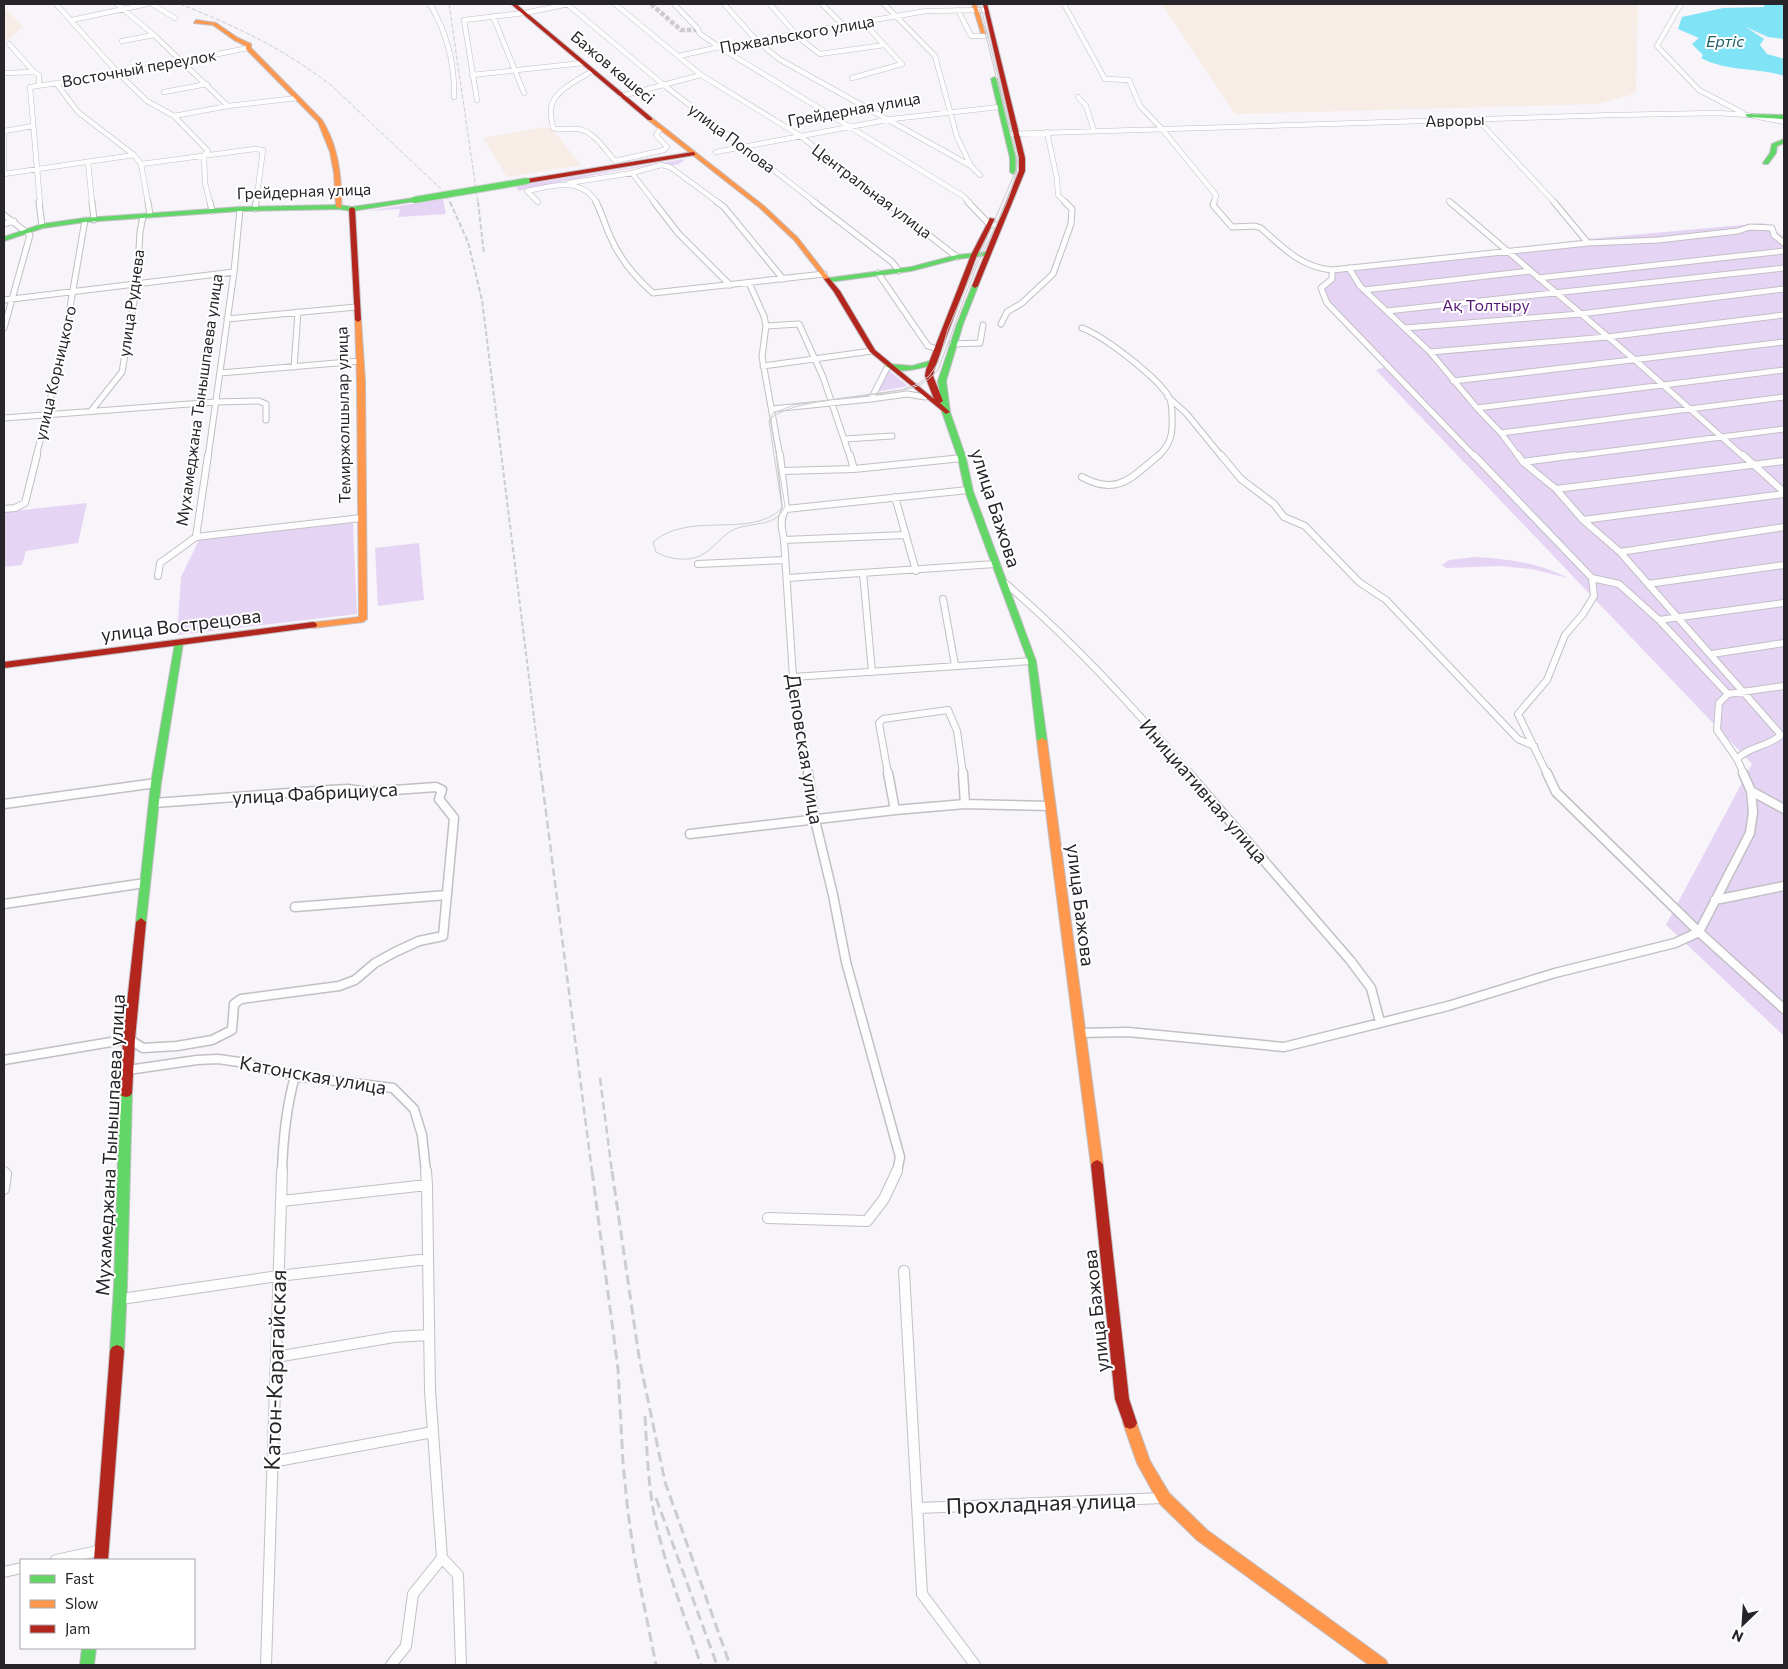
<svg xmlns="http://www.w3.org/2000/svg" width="1788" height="1669" font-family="Commissioner,sans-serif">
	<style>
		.industrial { fill: #f8ece6 }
		.green { fill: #e6d4f4 }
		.water { fill: #81e3f6 }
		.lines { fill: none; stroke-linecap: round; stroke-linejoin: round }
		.street-tunnel { stroke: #cdcad0; stroke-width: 4.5; stroke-dasharray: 4.5 2; stroke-linecap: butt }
		.street-far4-casing { stroke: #c2bfc5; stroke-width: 5.5 }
		.street-far3-casing { stroke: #c2bfc5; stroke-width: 7 }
		.street-far2-casing { stroke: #c2bfc5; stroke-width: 8 }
		.street-far1-casing { stroke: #c2bfc5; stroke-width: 11 }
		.street-casing { stroke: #c2bfc5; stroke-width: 12 }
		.fast-casing { stroke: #c2bfc5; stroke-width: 2 }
		.slow-casing { stroke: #c2bfc5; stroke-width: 2 }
		.jam-casing { stroke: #c2bfc5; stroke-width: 2 }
		.street-far4 { stroke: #fefdfe; stroke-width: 4.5 }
		.street-far3 { stroke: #fefdfe; stroke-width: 5 }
		.street-far2 { stroke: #fefdfe; stroke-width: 6 }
		.street-far1 { stroke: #fefdfe; stroke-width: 8 }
		.street { stroke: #fefdfe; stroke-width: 10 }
		.fast { fill: #63d668; fill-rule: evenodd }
		.slow { fill: #ff974d; fill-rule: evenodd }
		.jam { fill: #b3261e; fill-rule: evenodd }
		.tram { stroke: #cdcdcf; stroke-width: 1 }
		.rail-far3 { stroke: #cdcdcf; stroke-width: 1; stroke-dasharray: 4.5 2; stroke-linecap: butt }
		.rail-far2 { stroke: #cdcdcf; stroke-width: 2; stroke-dasharray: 5 2.5; stroke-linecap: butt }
		.rail-far1 { stroke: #cdcdcf; stroke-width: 2.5; stroke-dasharray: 8 4; stroke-linecap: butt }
		.rail { stroke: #cdcdcf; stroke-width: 3; stroke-dasharray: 10 5; stroke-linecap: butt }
		.fast-bridge-casing { stroke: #d1cfd3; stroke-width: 8; stroke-linecap: butt }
		.fast-bridge { stroke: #63d668; stroke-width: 6 }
		.labels { text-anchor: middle; stroke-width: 4; stroke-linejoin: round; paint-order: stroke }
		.far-street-label { font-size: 16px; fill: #27242a; stroke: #fff }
		.far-water-label { font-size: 16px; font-style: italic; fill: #225c66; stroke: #fff }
		.far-park-label { font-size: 16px; fill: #551877; stroke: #fff }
		.street-label { font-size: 19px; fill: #27242a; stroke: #fff }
		.near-street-label { font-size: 22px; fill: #27242a; stroke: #fff }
	</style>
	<rect width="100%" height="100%" fill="#f7f4fa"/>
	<path class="industrial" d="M 1162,4 L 1638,4 L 1636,93 L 1598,104 L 1235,114 Z
		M 4,7 L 23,27 L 7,41 L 4,42 Z
		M 544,127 L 552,129 L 581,165 L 507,177 L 483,138 Z"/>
	<path class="green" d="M 685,159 C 677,169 658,165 648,166 C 604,172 561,182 518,191 L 516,186 Z
		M 443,199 L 446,214 L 398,217 L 400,209 L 367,211 Z
		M 1764,223 L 1784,237 L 1784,1036 L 1666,925 L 1752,764 L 1376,370 L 1387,366 L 1322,294 L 1325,283 L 1332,280 L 1332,270 L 1507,251 L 1588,239 Z
		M 887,369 L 908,386 L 876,392 Z
		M 87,503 L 78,543 L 26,551 L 22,565 L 4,567 L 4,512 Z
		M 353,523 L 357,614 L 177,635 L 181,577 L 200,538 Z
		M 419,543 L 424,600 L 378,606 L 375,548 Z
		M 1475,557 C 1506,558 1542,564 1568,578 L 1531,569 L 1500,566 L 1446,568 L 1442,565 L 1449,560 Z"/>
	<path class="water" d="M 1763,4 L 1784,4 L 1784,39 L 1768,37 L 1746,27 L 1764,39 L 1760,45 L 1767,54 L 1784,59 L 1784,76 C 1757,67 1727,72 1701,58 L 1703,55 L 1692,44 L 1699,38 L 1678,29 L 1682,17 L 1723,8 L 1765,7 Z"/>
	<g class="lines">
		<path class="street-tunnel" d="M 651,4 L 681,30 L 698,30"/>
		<g class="street-far4-casing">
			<path id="street-far4" d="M 56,4 L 119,74 L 147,101 L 174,116 L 208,151 L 204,155 L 205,183 L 210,203
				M 117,4 L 154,35 L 228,106
				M 152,4 L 175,18
				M 430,4 C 447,33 455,63 454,97
				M 567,4 L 665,86 L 816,203
				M 615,4 L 701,75 L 799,135 L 887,203
				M 674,4 L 698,29 L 699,33 L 719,47 L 963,196 L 970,203
				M 724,4 L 757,41 L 779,59 L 971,166 L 980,175
				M 770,4 L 799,38 L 820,54 L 884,45
				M 822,4 L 844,26
				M 884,4 L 935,56 L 957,137 L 971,166
				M 1064,4 L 1105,79 L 1129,80 L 1140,106 L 1162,129 L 1216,195 L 1214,203
				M 1681,4 L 1657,46 L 1699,90 L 1743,113
				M 958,10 L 971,36 L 985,36
				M 493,16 L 524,93
				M 72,20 L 147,4
				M 122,41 L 154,35
				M 9,44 L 34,72
				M 679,56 L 719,47 L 926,11 L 986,10
				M 592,71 C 580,79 557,89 552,104 C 549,111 552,121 553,128 C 561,131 568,128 576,129 C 593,129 605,150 615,161 L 664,150 L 667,147 L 656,135 L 661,128
				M 4,73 L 34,72 L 39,75 L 39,84
				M 472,75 L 583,63
				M 852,78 L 902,64 L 863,22
				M 56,83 L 78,112 L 134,155 L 141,164 L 148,203
				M 164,92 L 207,84
				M 621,96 L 701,75
				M 1078,97 L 1086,106 L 1094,131
				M 477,100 L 464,20 L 524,13 L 569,4
				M 174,116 L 228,106 L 297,98
				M 1754,116 L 1784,122
				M 1477,119 L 1555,203
				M 4,131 L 33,126
				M 1047,132 L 1057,179 L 1058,195 L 1066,203
				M 1010,134 L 1614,115 L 1718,113 L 1748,115
				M 4,135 L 4,174
				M 716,152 L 892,119 L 999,107
				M 88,162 L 92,203
				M 141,164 L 255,149 L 263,150 L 256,203
				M 632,173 L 655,203
				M 4,174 L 134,155
				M 569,183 L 632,173 L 661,165 L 670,167 L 719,203
				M 1449,201 L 1451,203
				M 538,202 L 527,191 C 552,186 581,176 597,203
				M 40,203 L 30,87 L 119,74 L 248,48"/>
		</g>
		<g class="street-far3-casing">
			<path id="street-far3" d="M 39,202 L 42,226
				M 92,202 L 94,220
				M 148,202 L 150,215
				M 210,202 L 212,211
				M 596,202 C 602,213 605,226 611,238 C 620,259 636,278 653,293 L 824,274
				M 654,202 L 678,233 L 730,285
				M 717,202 L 724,207 L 783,279
				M 814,202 L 892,262 L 899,271
				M 886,202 L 957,257
				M 968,202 L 990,225 L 999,225
				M 1214,202 L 1213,205 L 1232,227 L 1255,226 L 1261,228 C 1283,248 1301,267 1332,270 L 1588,243 L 1554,202
				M 1450,202 L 1635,360 L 1744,457
				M 255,209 L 256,202
				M 4,215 L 30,235 L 4,328
				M 4,224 L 14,221
				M 1588,243 L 1658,240 L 1738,231 L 1750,227 L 1772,228 L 1774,235 L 1784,243
				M 1349,268 L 1360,286 L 1430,352 L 1477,408 L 1501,433 L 1519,457
				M 1332,270 L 1332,279 L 1321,288 L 1327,303 L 1475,457
				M 878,273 L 928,346 L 937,349
				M 1538,278 L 1784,251
				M 749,283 L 764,316 L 766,326 L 762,357 L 780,457
				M 1364,290 L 1530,271
				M 4,300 L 234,272
				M 1387,311 L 1784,268
				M 227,319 L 356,307
				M 1001,324 L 1007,312 L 1022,303 L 1053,274 L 1071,224 L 1072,209 L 1065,202
				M 766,326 L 799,324 L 823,377 L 850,457
				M 1082,328 C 1104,336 1157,377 1169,397 C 1172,403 1172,409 1172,416 C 1173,433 1171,445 1157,457
				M 1405,328 L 1580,314 L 1784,289
				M 952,344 L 980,343 L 983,325
				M 1430,352 L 1607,337 L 1784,315
				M 763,366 L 872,351
				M 294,367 L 298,312
				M 220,373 L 360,361
				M 1453,381 L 1784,342
				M 1168,397 L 1186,413 L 1222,457
				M 871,399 L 907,394 L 925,397
				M 1477,408 L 1784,370
				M 772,409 L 871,399 L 888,366
				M 91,411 L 122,372 L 137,284 L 140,232 L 143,216
				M 4,418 L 216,402 L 259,401 L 266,404 L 266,420
				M 1501,433 L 1784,397
				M 845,439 L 892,436
				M 36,457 L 63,348 L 85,220
				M 208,457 L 234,272 L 240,209
				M 1565,457 L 1784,429"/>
		</g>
		<g class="street-far2-casing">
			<path id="street-far2" d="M 780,455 L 786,509 C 779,519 782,528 784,540 L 793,677 L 808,774
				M 850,455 L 854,469
				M 1221,455 L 1241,479 L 1274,504 L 1284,517 L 1305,526 L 1359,582 L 1386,600 L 1518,739 L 1534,746
				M 1474,455 L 1592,578 L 1594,596 L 1583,614 L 1565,635 L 1547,680 L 1518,714 L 1547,774
				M 1518,455 L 1523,462 L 1556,489 L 1583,520 L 1620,552 L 1781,735 C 1768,747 1749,746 1737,759 L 1744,774
				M 1743,455 L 1784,492
				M 1523,462 L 1575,455
				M 783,471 L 854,469 L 962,458
				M 1082,477 C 1118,497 1133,476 1159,455
				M 1556,489 L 1784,461
				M 895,497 L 916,571
				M 4,509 L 15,508 L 25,503 L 37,455
				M 786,509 L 968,490
				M 1583,520 L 1784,494
				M 196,537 L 208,455
				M 784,540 L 906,535
				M 1620,552 L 1784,527
				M 698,564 L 785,560
				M 863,573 L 872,672
				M 158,576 L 160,563 L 196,537 L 361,518
				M 787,578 L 995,564
				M 1592,578 L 1619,584 L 1659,620
				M 1004,582 C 1071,640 1133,705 1189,774
				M 1648,584 L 1784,565
				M 943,599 L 955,665
				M 1712,654 L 1784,643
				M 793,677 L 1032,661
				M 1728,694 L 1659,620 L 1784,603
				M 1737,759 L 1717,730 L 1719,703 L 1728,694 L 1784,686
				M 888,774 L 879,723 L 883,719 L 948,710 L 957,731 L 963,774"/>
		</g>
		<g class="street-far1-casing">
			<path id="street-far1" d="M 808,773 L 815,820 L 833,895 L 846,962 L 900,1157 L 897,1172
				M 888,773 L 895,810
				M 963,773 L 965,804
				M 1188,773 L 1350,960 L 1371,988 L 1380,1022
				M 1547,773 L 1556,792 L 1699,932 L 1784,1009
				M 1751,791 L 1784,809
				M 4,804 L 156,783
				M 690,834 L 895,810 L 965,804 L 1050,806
				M 1715,900 L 1784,886
				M 4,904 L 145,883
				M 295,907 L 447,895
				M 1079,1033 L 1128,1032 L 1284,1047 L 1448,1006 L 1555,973 L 1675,943 L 1699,932 L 1750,833 L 1753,812 L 1751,791 L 1743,773
				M 4,1060 L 129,1039 L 143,1048 L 177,1046 L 212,1040 L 232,1030 L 234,1004 L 241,999 L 339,986 L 355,980 L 375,963 L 395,952 L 419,941 L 443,936 L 454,818 L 439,799 L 442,790 L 436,787 L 367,792 L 348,789 L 329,790 L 154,803
				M 128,1070 L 197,1060 L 218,1059 L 246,1063 L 295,1076 L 393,1088 L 414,1109 L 422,1135 L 426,1172
				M 282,1172 C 283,1139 286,1108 295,1076"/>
		</g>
		<g class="street-casing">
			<path id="street" d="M 426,1171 L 427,1185
				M 4,1172 L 6,1174 L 4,1189
				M 768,1218 L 867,1221 L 884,1199 L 897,1171
				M 904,1271 L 922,1594 L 975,1665
				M 121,1299 L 278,1276 L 428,1259
				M 276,1357 L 394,1337 L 429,1335
				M 433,1432 L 442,1558 L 458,1575 L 461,1665
				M 272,1462 L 433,1432 L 430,1391 L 427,1185 L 282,1201
				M 918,1508 L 1163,1498
				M 56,1560 L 102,1550
				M 4,1572 L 21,1568
				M 266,1665 L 282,1171
				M 391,1665 L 406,1646 L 413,1594 L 442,1558"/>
		</g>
		<g class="fast-casing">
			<path id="fast" d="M 994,77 L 997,79 L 1016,158 L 1016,172 L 1013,174 L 1010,172 L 1010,158 L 991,79 Z
				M 1746,114 L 1784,115 L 1784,119 L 1748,117 L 1746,116 Z
				M 1784,139 L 1784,143 L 1777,146 L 1776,153 L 1768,164 L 1764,164 L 1763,163 L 1770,153 L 1772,144 Z
				M 414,198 L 416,199 L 416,201 L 352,211 L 339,209 L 240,211 L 85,222 L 43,228 L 4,241 L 4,237 L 42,224 L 85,218 L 240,207 L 339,205 L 352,207 Z
				M 987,252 L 989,253 L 989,255 L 957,259 L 911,271 L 829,282 L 826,280 L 829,278 L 911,267 L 957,255 Z
				M 975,284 L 978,286 L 963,324 L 946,381 L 950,412 L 966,458 L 973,491 L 1036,661 L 1047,741 L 1042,744 L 1037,741 L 1028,661 L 965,491 L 958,458 L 942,412 L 938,381 L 957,324 L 972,286 Z
				M 933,360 L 937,362 L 936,364 C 920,368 900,375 885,366 L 889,364 L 912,366 Z
				M 179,640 L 183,643 L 161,783 L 146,922 L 141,926 L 136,922 L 151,783 L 175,643 Z
				M 126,1089 L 130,1090 L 132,1093 L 127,1286 L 124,1351 L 122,1355 L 117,1357 L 112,1355 L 110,1351 L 114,1286 L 120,1093 L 122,1090 Z
				M 82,1648 L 96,1648 L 94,1665 L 80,1665 Z"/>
		</g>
		<g class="slow-casing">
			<path id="slow" d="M 972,4 L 976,4 L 986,34 L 981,33 Z
				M 196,20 L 216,23 L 238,38 L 251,44 L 251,48 L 322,120 C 335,141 340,164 341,189 C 341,195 342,202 341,208 L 336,207 L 334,173 L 330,152 L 318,122 L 246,49 L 246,46 L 234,40 L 213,25 L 194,23 Z
				M 648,118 L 652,118 L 764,206 L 798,238 L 829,278 L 829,280 L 825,280 L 794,240 L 760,208 L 648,120 Z
				M 358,318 L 361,320 L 365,381 L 367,619 L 363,622 L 313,628 L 310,627 L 309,625 L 310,623 L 359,617 L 357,381 L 355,320 Z
				M 1042,738 L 1047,741 L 1103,1165 L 1101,1168 L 1097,1170 L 1093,1168 L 1091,1165 L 1037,741 Z
				M 1130,1417 L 1135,1419 L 1150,1461 L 1169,1493 L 1207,1530 L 1386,1660 L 1388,1665 L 1369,1665 L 1197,1540 L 1159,1503 L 1137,1463 L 1123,1423 L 1125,1419 Z"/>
		</g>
		<g class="jam-casing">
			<path id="jam" d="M 511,4 L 516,4 L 652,118 L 652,120 L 648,120 Z
				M 983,4 L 987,4 L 1025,158 L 1025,171 L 978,286 L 975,288 L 972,286 L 1019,171 L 1019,158 Z
				M 693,152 L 695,153 L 695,155 L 527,183 L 524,181 L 527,179 Z
				M 352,207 L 355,209 L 361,320 L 358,322 L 355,320 L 349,209 Z
				M 990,218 L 995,219 L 977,255 L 934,370 L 933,376 L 943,401 L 940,403 L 950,412 L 946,414 L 870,352 L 834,292 L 824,279 L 829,278 L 840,291 L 875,350 L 934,399 L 925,376 L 926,370 L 971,255 Z
				M 313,622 L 316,623 L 317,625 L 316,627 L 4,668 L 4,662 Z
				M 141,918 L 146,922 L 135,1039 L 132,1093 L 130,1096 L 126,1097 L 122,1096 L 120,1093 L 123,1039 L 136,922 Z
				M 1097,1160 L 1101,1162 L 1103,1165 L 1129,1399 L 1137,1423 L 1135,1427 L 1130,1429 L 1125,1427 L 1115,1399 L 1091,1165 L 1093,1162 Z
				M 117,1345 L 122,1347 L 124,1351 L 108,1560 L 94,1560 L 110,1351 L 112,1347 Z"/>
		</g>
		<use href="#street-far4" class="street-far4"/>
		<use href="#street-far3" class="street-far3"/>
		<use href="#street-far2" class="street-far2"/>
		<use href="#street-far1" class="street-far1"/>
		<use href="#street" class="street"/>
		<use href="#fast" class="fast"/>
		<use href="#slow" class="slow"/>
		<use href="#jam" class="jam"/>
		<path class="tram" d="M 978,4 L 1016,157 L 1016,170 L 948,329 L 938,363 L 929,376 L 918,384 L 901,390 L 794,405 L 773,413 L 769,421 L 782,508 C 750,540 690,510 653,542 L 656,552 C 667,558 681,561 694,558 C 711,554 719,536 735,529 C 753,522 777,527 785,506 L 771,421 L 772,417 C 799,399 860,398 895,391 C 902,390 910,389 917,386 C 925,383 932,376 938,370 C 951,336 962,302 976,268 C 991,231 1015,198 1018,157 L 980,4"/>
		<path class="rail-far3" d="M 180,4 C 234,25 286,50 332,86 L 441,189 L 451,203
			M 449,4 L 478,203"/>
		<path class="rail-far2" d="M 450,202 L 468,242 L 482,300 L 541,774
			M 478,202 L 484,254"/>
		<path class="rail-far1" d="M 541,773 L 592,1172
			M 600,1078 L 612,1172"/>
		<path class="rail" d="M 592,1171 L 618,1369 L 623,1463 L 628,1512 L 634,1555 L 656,1665
			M 612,1171 L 639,1357 L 665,1482 L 730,1665
			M 645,1416 C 647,1450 648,1485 655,1519 C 666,1569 685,1617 701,1665
			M 656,1498 L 717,1665"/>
		<g class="fast-bridge-casing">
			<path id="fast-bridge" d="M 414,200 L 527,181"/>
		</g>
		<use href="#fast-bridge" class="fast-bridge"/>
	</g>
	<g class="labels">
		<g class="far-street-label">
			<text transform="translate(797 34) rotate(-10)" y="6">Пржвальского улица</text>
			<text transform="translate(613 67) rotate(40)" y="6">Бажов көшесі</text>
			<text transform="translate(139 68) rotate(-10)" y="6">Восточный переулок</text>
			<text transform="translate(854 109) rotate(-10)" y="6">Грейдерная улица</text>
			<text transform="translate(1455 120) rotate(-2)" y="6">Авроры</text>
			<text transform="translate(732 138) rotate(37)" y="6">улица Попова</text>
			<text transform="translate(304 191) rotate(-2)" y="6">Грейдерная улица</text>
			<text transform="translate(872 191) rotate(37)" y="6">Центральная улица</text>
			<text transform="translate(131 303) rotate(-82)" y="6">улица Руднева</text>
			<text transform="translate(55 373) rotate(-77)" y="6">улица Корницкого</text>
			<text transform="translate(199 400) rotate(-82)" y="6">Мухамеджана Тынышпаева улица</text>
			<text transform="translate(343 415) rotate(-91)" y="6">Темиржолшылар улица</text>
		</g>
		<g class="far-water-label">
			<text x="1725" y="47">Ертіс</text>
		</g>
		<g class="far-park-label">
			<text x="1486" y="311">Ақ Толтыру</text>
		</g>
		<g class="street-label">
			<text transform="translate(996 508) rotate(72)" y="7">улица Бажова</text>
			<text transform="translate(181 625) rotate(-7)" y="7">улица Вострецова</text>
			<text transform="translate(805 749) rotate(81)" y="7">Деповская улица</text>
			<text transform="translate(1204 791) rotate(49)" y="7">Инициативная улица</text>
			<text transform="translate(315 793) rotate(-3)" y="7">улица Фабрициуса</text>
			<text transform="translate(1081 905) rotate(83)" y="7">улица Бажова</text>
			<text transform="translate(313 1075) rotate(10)" y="7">Катонская улица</text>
			<text transform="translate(110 1145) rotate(-87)" y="7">Мухамеджана Тынышпаева улица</text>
			<text transform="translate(1096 1311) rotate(-96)" y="7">улица Бажова</text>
		</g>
		<g class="near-street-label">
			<text transform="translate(275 1370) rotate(-88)" y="8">Катон-Карагайская</text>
			<text transform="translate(1041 1503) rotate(-2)" y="8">Прохладная улица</text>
		</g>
	</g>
	<rect width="1788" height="1669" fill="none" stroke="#27242a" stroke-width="10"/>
	<rect x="20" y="1559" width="175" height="90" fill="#ffffff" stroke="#a9a7aa"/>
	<rect x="30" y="1575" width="25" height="8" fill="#63d668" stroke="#a9a7aa"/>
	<text x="65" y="1584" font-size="15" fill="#27242a">Fast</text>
	<rect x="30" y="1600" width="25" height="8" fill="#ff974d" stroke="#a9a7aa"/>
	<text x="65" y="1609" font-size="15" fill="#27242a">Slow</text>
	<rect x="30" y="1625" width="25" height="8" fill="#b3261e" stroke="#a9a7aa"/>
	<text x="65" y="1634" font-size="15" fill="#27242a">Jam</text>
	<g transform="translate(1743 1624) rotate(205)" stroke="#ffffff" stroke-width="4" paint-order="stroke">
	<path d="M0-4L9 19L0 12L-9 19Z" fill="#27242a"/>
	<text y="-8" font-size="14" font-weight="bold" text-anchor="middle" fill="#27242a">N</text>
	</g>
</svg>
